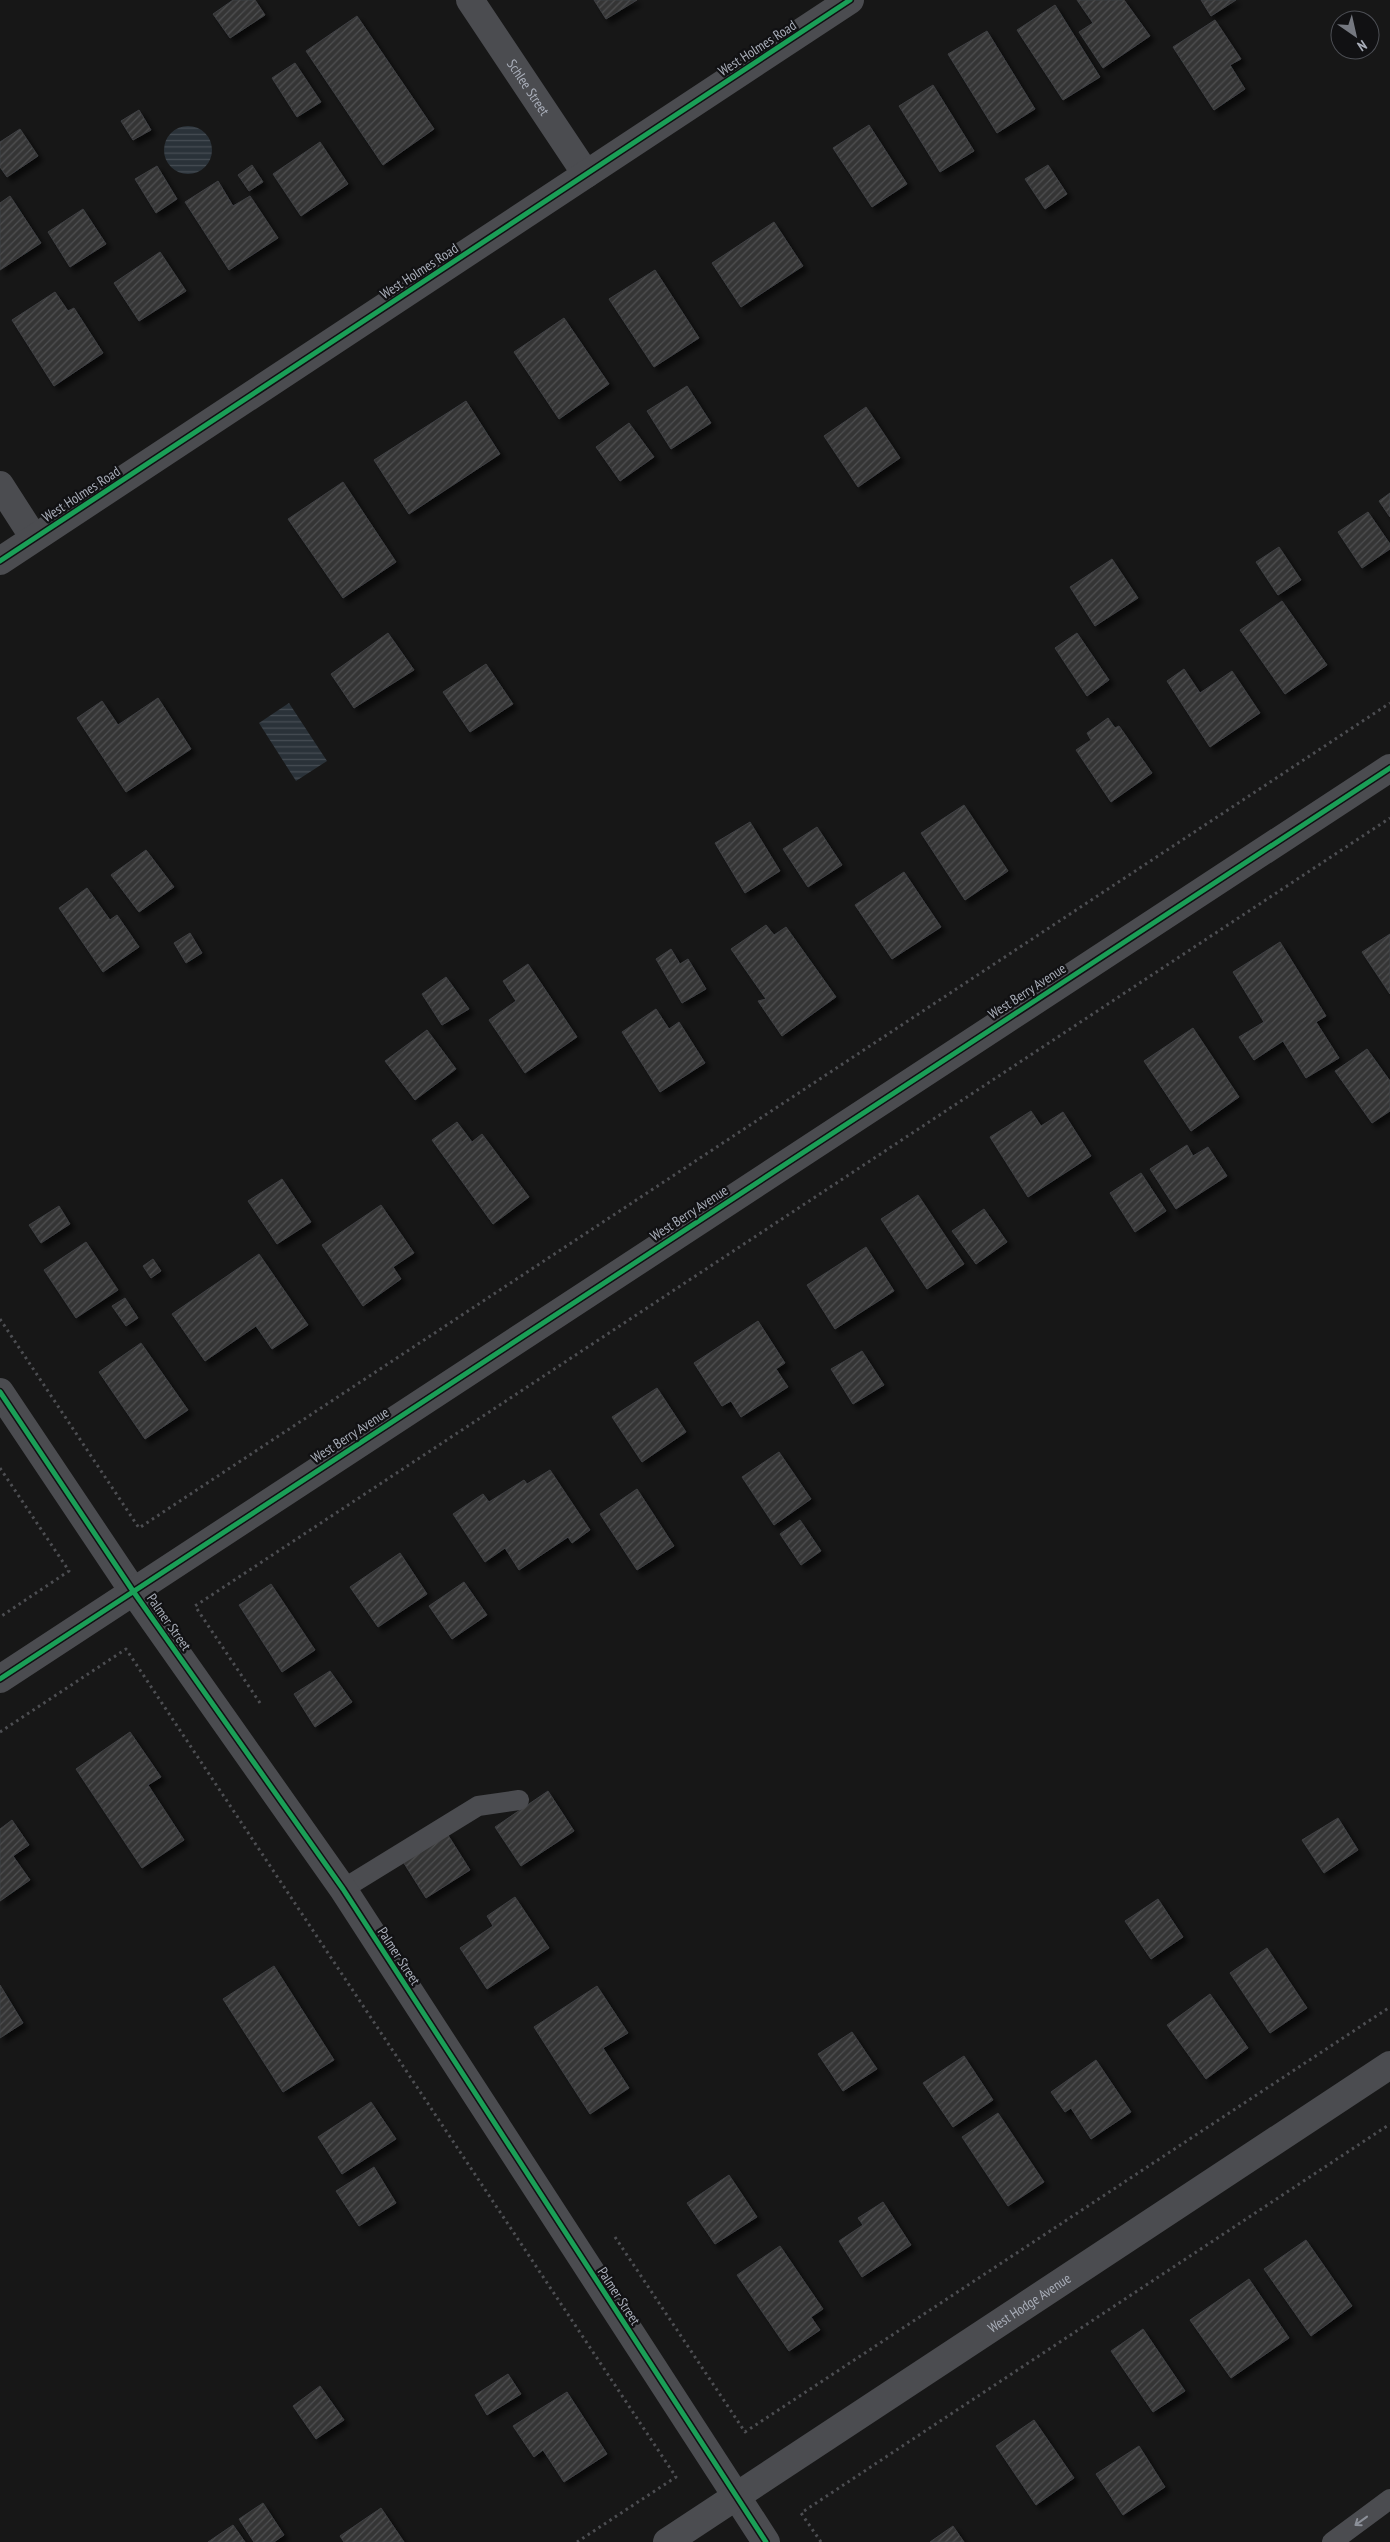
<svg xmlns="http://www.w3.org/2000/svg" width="1390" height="2542" font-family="'PT Sans Narrow',sans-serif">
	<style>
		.water { fill: url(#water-rules) }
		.building { fill: url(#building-hatch); stroke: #3f4043; filter: url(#shadow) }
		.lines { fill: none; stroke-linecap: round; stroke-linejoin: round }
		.path { stroke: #4d4e52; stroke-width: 3; stroke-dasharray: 2.5 4; stroke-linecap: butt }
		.service { stroke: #4b4c50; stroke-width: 20 }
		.minor { stroke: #4b4c50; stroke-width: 28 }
		.tertiary { stroke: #4b4c50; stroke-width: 28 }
		.cycleway-casing { stroke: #111113; stroke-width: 8 }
		.cycleway { stroke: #1a9f57; stroke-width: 5 }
		.oneway { stroke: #8c9099 }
		.labels { text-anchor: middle; stroke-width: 4.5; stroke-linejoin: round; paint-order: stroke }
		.street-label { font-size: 14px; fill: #a8adb8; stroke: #111113 }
	</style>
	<defs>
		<pattern id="water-rules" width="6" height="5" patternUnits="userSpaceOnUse" patternTransform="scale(1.25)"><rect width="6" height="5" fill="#2a3239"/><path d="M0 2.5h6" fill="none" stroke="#464d54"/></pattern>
		<pattern id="building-hatch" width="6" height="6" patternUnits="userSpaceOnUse" patternTransform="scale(1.25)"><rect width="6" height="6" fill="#353536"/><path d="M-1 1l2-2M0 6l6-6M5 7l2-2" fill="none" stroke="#4f5051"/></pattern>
		<filter id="shadow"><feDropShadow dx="4.5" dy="4.5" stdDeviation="2.5" flood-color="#0009"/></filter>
	</defs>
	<rect width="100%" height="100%" fill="#171717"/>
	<path class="water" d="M164 150a24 24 0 1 1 48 0a24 24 0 1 1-48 0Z
		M 289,703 L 327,761 L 296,781 L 259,723 Z"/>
	<path class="building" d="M 233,0 L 255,0 L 265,15 L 230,38 L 213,14 Z
		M 594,0 L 637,0 L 606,19 Z
		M 1077,0 L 1124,0 L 1150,36 L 1103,68 L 1079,32 L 1093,23 Z
		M 1201,0 L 1236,0 L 1211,16 Z
		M 1055,5 L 1100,77 L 1063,100 L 1017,30 Z
		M 357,16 L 434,129 L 383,165 L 306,51 Z
		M 1215,20 L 1241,59 L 1230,65 L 1245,89 L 1214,110 L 1173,47 Z
		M 987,31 L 1035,109 L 997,133 L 948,54 Z
		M 295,63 L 321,102 L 297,117 L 272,78 Z
		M 933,85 L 974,151 L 940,172 L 899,106 Z
		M 139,110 L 151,130 L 133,140 L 121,121 Z
		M 869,125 L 907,184 L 872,207 L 833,148 Z
		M 20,129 L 38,156 L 7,177 L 0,167 L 0,142 Z
		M 320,142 L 348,184 L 301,216 L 273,174 Z
		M 252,165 L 263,182 L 249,191 L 238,175 Z
		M 1048,165 L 1067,194 L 1045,209 L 1025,179 Z
		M 157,166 L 177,199 L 156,213 L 135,179 Z
		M 218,181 L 233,206 L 250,196 L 278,238 L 229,270 L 185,202 Z
		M 10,196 L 41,243 L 0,270 L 0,203 Z
		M 83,209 L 106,244 L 70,267 L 48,232 Z
		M 774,222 L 803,266 L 741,307 L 712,263 Z
		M 160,252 L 186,291 L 139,321 L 114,283 Z
		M 655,270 L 699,338 L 654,367 L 609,299 Z
		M 55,292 L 68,311 L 74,308 L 103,353 L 54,386 L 12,320 Z
		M 564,318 L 609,384 L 559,419 L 514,352 Z
		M 687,386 L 711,423 L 671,449 L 647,411 Z
		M 466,401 L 500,454 L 409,514 L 374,460 Z
		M 866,407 L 900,458 L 858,487 L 824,436 Z
		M 629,423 L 654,457 L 620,481 L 596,447 Z
		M 343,482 L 396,562 L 343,598 L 288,519 Z
		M 1390,493 L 1390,517 L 1379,501 Z
		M 1368,512 L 1390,544 L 1390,549 L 1362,568 L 1338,532 Z
		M 1279,547 L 1301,580 L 1278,595 L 1256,562 Z
		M 1112,559 L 1138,598 L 1095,626 L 1070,587 Z
		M 1282,601 L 1327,665 L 1285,694 L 1240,630 Z
		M 388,633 L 414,670 L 354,708 L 331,674 Z
		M 1077,633 L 1109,680 L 1087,696 L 1055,648 Z
		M 486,664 L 513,704 L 470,732 L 443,692 Z
		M 1184,669 L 1200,693 L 1232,671 L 1260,713 L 1210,747 L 1167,681 Z
		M 158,698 L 191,749 L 126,792 L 77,718 L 102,701 L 118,725 Z
		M 1108,718 L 1115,728 L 1119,726 L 1152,773 L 1111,802 L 1076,750 L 1091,740 L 1087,733 Z
		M 964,805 L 1008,871 L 965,900 L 921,833 Z
		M 750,822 L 780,871 L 745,893 L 715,843 Z
		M 817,827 L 842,865 L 808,887 L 783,849 Z
		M 146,850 L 174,887 L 139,912 L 111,875 Z
		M 904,872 L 941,927 L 892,959 L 855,905 Z
		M 87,888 L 110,920 L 117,915 L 139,947 L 103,972 L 59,908 Z
		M 766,925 L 774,935 L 786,927 L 836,997 L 782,1036 L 758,1001 L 766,999 L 731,949 Z
		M 190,933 L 202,953 L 186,963 L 174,943 Z
		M 1390,934 L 1390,994 L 1362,952 Z
		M 1280,942 L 1326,1016 L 1316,1022 L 1339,1058 L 1306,1078 L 1283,1041 L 1254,1060 L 1239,1037 L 1264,1022 L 1233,972 Z
		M 671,949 L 680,964 L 688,959 L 706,989 L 682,1003 L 656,959 Z
		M 528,964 L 577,1037 L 525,1073 L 489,1020 L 516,1001 L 503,981 Z
		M 446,977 L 469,1009 L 442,1025 L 422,994 Z
		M 656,1009 L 669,1029 L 679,1022 L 705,1063 L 660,1092 L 622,1032 Z
		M 1193,1028 L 1239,1097 L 1191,1131 L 1144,1061 Z
		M 427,1030 L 456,1069 L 415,1100 L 385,1061 Z
		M 1367,1049 L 1390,1081 L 1390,1111 L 1372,1123 L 1335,1071 Z
		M 1031,1111 L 1041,1126 L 1063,1112 L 1091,1156 L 1028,1197 L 990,1137 Z
		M 457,1122 L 472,1142 L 482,1134 L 529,1197 L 493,1224 L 432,1140 Z
		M 1187,1145 L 1193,1156 L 1208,1147 L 1227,1176 L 1176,1209 L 1150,1169 Z
		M 1141,1173 L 1166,1211 L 1135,1232 L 1110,1193 Z
		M 282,1179 L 311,1222 L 277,1244 L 248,1201 Z
		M 918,1195 L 964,1264 L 927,1289 L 881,1219 Z
		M 381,1205 L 414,1253 L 393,1267 L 401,1279 L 363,1306 L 322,1245 Z
		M 59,1206 L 70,1224 L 41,1243 L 29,1225 Z
		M 984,1209 L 1007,1242 L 976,1264 L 952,1231 Z
		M 86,1242 L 118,1290 L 76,1318 L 44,1270 Z
		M 866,1247 L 894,1291 L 835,1329 L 807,1285 Z
		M 259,1254 L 308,1325 L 272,1349 L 256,1326 L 205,1361 L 172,1314 Z
		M 153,1259 L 161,1271 L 151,1278 L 143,1266 Z
		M 125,1298 L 138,1318 L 126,1326 L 112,1306 Z
		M 758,1321 L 785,1363 L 776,1369 L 788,1387 L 741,1417 L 731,1401 L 722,1406 L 694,1363 Z
		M 141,1343 L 188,1410 L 145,1439 L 99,1372 Z
		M 862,1351 L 884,1385 L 853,1404 L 831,1369 Z
		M 657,1388 L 686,1432 L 642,1462 L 612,1417 Z
		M 779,1452 L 811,1499 L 774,1525 L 742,1477 Z
		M 550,1470 L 590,1530 L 572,1543 L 568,1537 L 519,1570 L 505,1548 L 485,1562 L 453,1514 L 483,1494 L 489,1502 L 524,1480 L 527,1484 Z
		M 637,1489 L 674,1546 L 637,1570 L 600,1514 Z
		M 800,1520 L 821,1551 L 801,1565 L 780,1534 Z
		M 400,1553 L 427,1594 L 378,1627 L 350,1587 Z
		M 464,1582 L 487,1615 L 452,1639 L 429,1606 Z
		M 271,1584 L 315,1650 L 282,1672 L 239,1605 Z
		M 330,1671 L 352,1702 L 315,1727 L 294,1694 Z
		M 130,1732 L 161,1777 L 148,1785 L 184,1840 L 142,1868 L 76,1769 Z
		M 548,1791 L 574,1831 L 521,1866 L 495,1827 Z
		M 1338,1818 L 1358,1850 L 1324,1873 L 1302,1840 Z
		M 12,1820 L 29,1845 L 13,1856 L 30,1880 L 0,1901 L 0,1829 Z
		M 446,1832 L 470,1870 L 426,1898 L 402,1860 Z
		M 515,1897 L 549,1948 L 487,1989 L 460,1948 L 493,1926 L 487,1916 Z
		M 1158,1899 L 1183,1937 L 1151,1959 L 1125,1921 Z
		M 1267,1948 L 1307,2008 L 1270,2033 L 1230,1973 Z
		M 274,1966 L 334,2060 L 283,2092 L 223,1999 Z
		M 0,1985 L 23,2023 L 0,2038 Z
		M 597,1986 L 628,2033 L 603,2048 L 629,2088 L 590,2114 L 534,2027 Z
		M 1210,1994 L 1248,2048 L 1206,2079 L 1167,2025 Z
		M 852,2032 L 877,2069 L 843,2091 L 818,2054 Z
		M 964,2056 L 993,2100 L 953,2127 L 923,2083 Z
		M 1096,2060 L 1131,2112 L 1091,2139 L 1071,2108 L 1065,2112 L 1051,2092 Z
		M 371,2102 L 396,2139 L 342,2174 L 318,2137 Z
		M 998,2113 L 1044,2182 L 1008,2206 L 962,2137 Z
		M 374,2167 L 396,2203 L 359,2226 L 336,2191 Z
		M 729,2175 L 757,2217 L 715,2244 L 687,2203 Z
		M 883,2202 L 911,2245 L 862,2277 L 839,2241 L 863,2225 L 858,2218 Z
		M 1306,2240 L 1352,2306 L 1311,2336 L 1264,2269 Z
		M 780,2246 L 823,2309 L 811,2317 L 820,2330 L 789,2351 L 737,2275 Z
		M 1249,2279 L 1289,2338 L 1231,2378 L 1190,2320 Z
		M 1143,2329 L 1185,2391 L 1153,2412 L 1111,2351 Z
		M 508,2374 L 521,2394 L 487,2415 L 475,2395 Z
		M 320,2386 L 344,2420 L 316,2439 L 293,2406 Z
		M 567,2392 L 607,2454 L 564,2482 L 543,2450 L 534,2457 L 513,2426 Z
		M 1034,2420 L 1074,2478 L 1036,2505 L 996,2446 Z
		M 1139,2446 L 1165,2487 L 1123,2515 L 1096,2474 Z
		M 263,2503 L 284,2535 L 274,2542 L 254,2542 L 239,2519 Z
		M 381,2508 L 404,2542 L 344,2542 L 340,2536 Z
		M 233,2525 L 245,2542 L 208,2542 Z
		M 953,2526 L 964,2542 L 930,2542 Z"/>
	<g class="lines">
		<path class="path" d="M 0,1319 L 139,1528 L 1390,703
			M 0,1468 L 69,1571 L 0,1617
			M 260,1703 L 195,1606 L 1390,818
			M 0,1732 L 126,1649 L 676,2477 L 577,2542
			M 615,2237 L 745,2432 L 1390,2007
			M 821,2542 L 801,2513 L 1390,2124"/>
		<path class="service" d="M 343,1889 L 478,1806 L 519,1800
			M 1332,2542 L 1390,2499"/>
		<g class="minor">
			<path id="s1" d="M 470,0 L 586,174"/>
			<path d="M 0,485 L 34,538"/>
			<path d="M 0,1392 L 133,1591 L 343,1889 L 766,2542"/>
			<path d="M 0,1679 L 1390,768"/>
			<path id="s2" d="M 667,2542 L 1390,2065"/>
		</g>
		<path class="tertiary" d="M 0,561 L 850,0"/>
		<g class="cycleway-casing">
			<path id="cycleway" d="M 0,561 L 850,0
				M 0,1392 L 133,1591 L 343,1889 L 766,2542
				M 0,1679 L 1390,768"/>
		</g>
		<use href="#cycleway" class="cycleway"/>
	</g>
	<defs><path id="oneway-shaft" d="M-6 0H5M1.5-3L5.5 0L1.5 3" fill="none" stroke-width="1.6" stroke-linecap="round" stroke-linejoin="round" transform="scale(1.25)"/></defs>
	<use class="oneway" href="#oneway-shaft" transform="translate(1361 2521) rotate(144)"/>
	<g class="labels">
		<g class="street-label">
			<text transform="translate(757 48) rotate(-33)" y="5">West Holmes Road</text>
			<text dy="5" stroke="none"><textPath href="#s1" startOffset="105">Schlee Street</textPath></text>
			<text transform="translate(419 271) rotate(-33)" y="5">West Holmes Road</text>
			<text transform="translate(81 494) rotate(-33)" y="5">West Holmes Road</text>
			<text transform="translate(1027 991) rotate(-33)" y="5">West Berry Avenue</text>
			<text transform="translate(689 1213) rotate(-33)" y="5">West Berry Avenue</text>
			<text transform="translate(350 1435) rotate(-33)" y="5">West Berry Avenue</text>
			<text transform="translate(169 1622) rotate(55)" y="5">Palmer Street</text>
			<text transform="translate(399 1956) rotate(57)" y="5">Palmer Street</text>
			<text transform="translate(619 2296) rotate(57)" y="5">Palmer Street</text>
			<text dy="5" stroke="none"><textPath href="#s2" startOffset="434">West Hodge Avenue</textPath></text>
		</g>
	</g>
	<g transform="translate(1355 35) rotate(146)"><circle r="24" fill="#111113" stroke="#4d4f55"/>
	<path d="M0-4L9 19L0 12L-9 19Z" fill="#757880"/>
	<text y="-8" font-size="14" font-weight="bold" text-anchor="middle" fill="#a8adb8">N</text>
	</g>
</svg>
